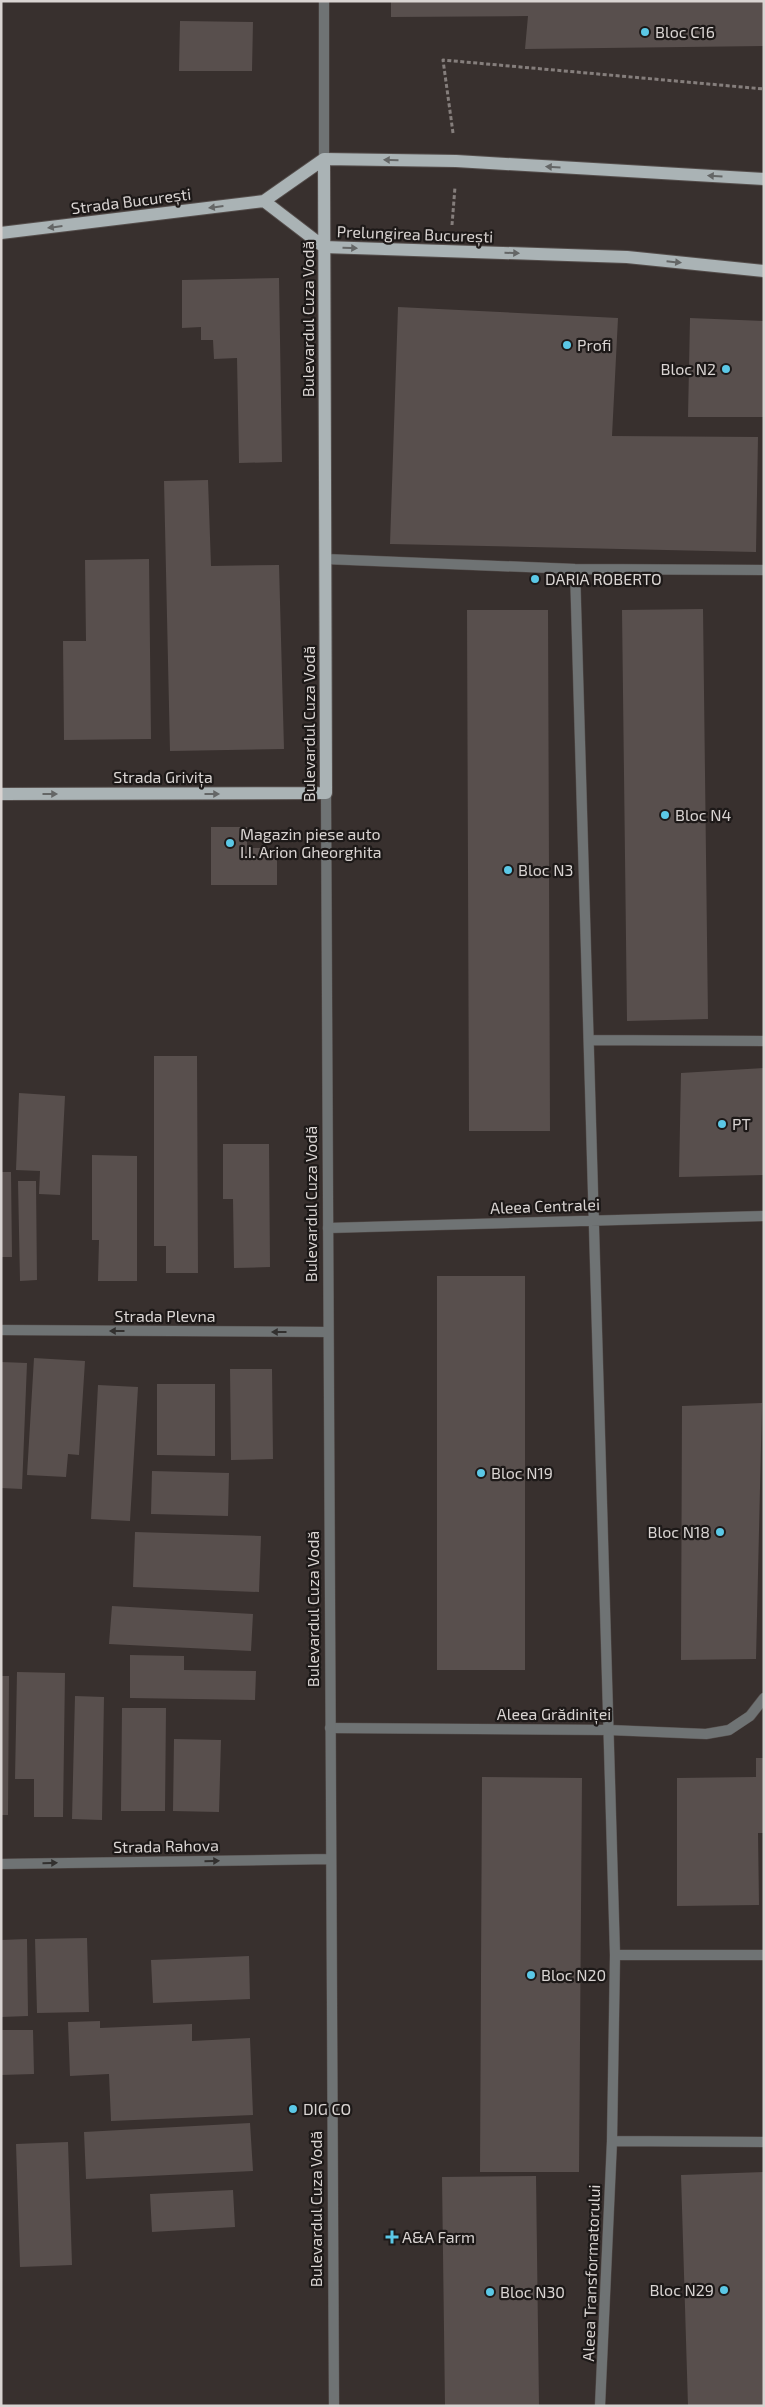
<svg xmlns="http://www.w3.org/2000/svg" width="765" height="2407" font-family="'Exo 2',sans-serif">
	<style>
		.building { fill: #584f4d }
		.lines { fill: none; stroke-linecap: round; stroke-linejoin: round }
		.lane-casing { stroke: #554e4c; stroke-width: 11 }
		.street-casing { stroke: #554e4c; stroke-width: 11 }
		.primary-casing { stroke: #554e4c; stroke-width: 14 }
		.path { stroke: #857e7c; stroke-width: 3; stroke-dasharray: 4 2.5; stroke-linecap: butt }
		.lane { stroke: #6f7374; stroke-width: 10 }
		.street { stroke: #6f7374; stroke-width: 10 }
		.primary { stroke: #aab3b5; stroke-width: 12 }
		.oneway { fill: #646666 }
		.oneway2 { fill: #32302f }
		.poi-dot { fill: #5bc8e6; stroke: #1d1918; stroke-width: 2 }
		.labels { text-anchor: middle; stroke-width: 4.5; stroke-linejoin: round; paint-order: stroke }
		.poi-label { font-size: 16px; fill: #d9d4d2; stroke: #1d1918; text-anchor: start }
		.street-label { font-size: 16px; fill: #d9d4d2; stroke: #1d1918 }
	</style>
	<rect width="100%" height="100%" fill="#38302e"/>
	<path class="building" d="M 391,1 L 764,1 L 764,46 L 525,49 L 528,16 L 391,17 Z
		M 180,21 L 253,22 L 252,71 L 179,71 Z
		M 279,278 L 282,462 L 239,463 L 237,358 L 214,359 L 213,340 L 201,340 L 201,327 L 182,328 L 182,280 Z
		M 398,307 L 618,318 L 612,436 L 758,437 L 756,552 L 390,544 Z
		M 690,318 L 764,321 L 764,417 L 688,417 Z
		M 208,480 L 211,566 L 279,565 L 284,749 L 170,751 L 164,481 Z
		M 149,559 L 151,739 L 64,740 L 63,641 L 86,641 L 85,560 Z
		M 703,609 L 708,1019 L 627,1021 L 622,610 Z
		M 467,610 L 548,610 L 550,1131 L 469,1131 Z
		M 211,827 L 247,827 L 247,848 L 277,848 L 277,885 L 211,885 Z
		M 154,1056 L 197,1056 L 198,1273 L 166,1273 L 166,1246 L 154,1246 Z
		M 764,1068 L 764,1175 L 679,1177 L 681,1073 Z
		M 19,1093 L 65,1096 L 60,1195 L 39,1194 L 40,1171 L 16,1170 Z
		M 223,1144 L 269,1144 L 270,1267 L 234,1268 L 233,1199 L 223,1199 Z
		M 92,1155 L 137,1156 L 137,1281 L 98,1281 L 99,1240 L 92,1240 Z
		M 1,1172 L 11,1172 L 12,1257 L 1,1257 Z
		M 18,1181 L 36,1181 L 37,1280 L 20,1281 Z
		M 437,1276 L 525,1276 L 525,1670 L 437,1670 Z
		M 34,1358 L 85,1361 L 79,1455 L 68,1454 L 66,1477 L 27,1475 Z
		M 1,1362 L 27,1363 L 22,1489 L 1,1488 Z
		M 230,1369 L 272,1369 L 273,1459 L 231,1460 Z
		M 157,1384 L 215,1384 L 215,1456 L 157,1455 Z
		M 98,1385 L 138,1387 L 130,1521 L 91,1519 Z
		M 762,1403 L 756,1659 L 681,1660 L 682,1406 Z
		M 152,1471 L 229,1473 L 228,1516 L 151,1514 Z
		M 135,1532 L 261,1536 L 259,1592 L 133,1587 Z
		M 112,1606 L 253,1614 L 251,1651 L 109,1644 Z
		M 130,1655 L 184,1656 L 184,1670 L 256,1671 L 255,1700 L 130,1698 Z
		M 17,1672 L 65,1673 L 63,1817 L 34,1817 L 34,1779 L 15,1779 Z
		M 1,1676 L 9,1676 L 8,1815 L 1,1815 Z
		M 75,1696 L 104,1697 L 102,1820 L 72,1819 Z
		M 122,1708 L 166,1708 L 165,1811 L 121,1811 Z
		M 174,1739 L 221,1740 L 219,1812 L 173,1811 Z
		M 756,1758 L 764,1758 L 764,1833 L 758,1833 L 759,1905 L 677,1906 L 677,1778 L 756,1777 Z
		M 482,1777 L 582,1778 L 579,2172 L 480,2172 Z
		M 87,1938 L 89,2012 L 37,2013 L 35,1939 Z
		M 27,1939 L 28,2016 L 1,2017 L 1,1940 Z
		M 249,1956 L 250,1999 L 153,2003 L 151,1960 Z
		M 100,2021 L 100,2028 L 192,2024 L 192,2041 L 250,2038 L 253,2115 L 111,2121 L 109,2074 L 70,2076 L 68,2022 Z
		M 1,2030 L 33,2030 L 34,2074 L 1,2075 Z
		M 250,2123 L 253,2171 L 86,2179 L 84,2132 Z
		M 68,2142 L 72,2265 L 20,2267 L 16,2144 Z
		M 764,2172 L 764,2406 L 688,2406 L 681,2175 Z
		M 536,2176 L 539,2406 L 445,2406 L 442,2177 Z
		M 233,2190 L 235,2227 L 152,2232 L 150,2194 Z"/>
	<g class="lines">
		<g class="lane-casing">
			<path id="lane" d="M 325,559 L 575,569 L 764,570
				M 575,569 L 615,1955 L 612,2141 L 600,2406
				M 589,1040 L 764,1041
				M 328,1228 L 764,1216
				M 330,1728 L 609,1730 L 706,1734 L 729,1730 L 750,1716 L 764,1698
				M 615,1955 L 764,1955
				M 612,2141 L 764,2142"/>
		</g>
		<g class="street-casing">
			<path id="street" d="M 324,159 L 324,1
				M 326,793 L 334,2406
				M 1,1330 L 328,1332
				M 1,1864 L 331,1859"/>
		</g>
		<g class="primary-casing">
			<path id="primary" d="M 264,201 L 324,247 L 627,257 L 764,271
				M 1,233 L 264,201 L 324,159 L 456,161 L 764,179
				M 1,794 L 326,793 L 324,159"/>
		</g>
		<path class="path" d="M 453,133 L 443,60 L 764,89
			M 452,225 L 455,187"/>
		<use href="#lane" class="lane"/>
		<use href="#street" class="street"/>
		<use href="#primary" class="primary"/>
	</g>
	<defs><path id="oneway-solid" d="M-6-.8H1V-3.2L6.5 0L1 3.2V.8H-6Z" transform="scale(1.25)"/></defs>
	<g class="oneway">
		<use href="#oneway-solid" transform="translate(391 160) rotate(-179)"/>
		<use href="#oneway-solid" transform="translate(553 167) rotate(-177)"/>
		<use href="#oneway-solid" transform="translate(715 176) rotate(-177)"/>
		<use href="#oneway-solid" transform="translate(216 207) rotate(173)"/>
		<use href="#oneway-solid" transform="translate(55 227) rotate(173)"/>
		<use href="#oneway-solid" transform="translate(350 248) rotate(2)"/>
		<use href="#oneway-solid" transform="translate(512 253) rotate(2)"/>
		<use href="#oneway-solid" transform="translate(674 262) rotate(6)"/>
		<use href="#oneway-solid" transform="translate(50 794)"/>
		<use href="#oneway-solid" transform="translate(212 794)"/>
	</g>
	<g class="oneway2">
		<use href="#oneway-solid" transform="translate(117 1331) rotate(-180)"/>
		<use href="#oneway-solid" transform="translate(279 1332) rotate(-180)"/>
		<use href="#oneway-solid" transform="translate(212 1861) rotate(-1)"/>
		<use href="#oneway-solid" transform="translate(50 1863) rotate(-1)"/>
	</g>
	<g class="poi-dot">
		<circle cx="645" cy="32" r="5"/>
		<circle cx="567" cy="345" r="5"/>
		<circle cx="726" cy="369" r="5"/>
		<circle cx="535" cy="579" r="5"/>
		<circle cx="665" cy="815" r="5"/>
		<circle cx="230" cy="843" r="5"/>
		<circle cx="508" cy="870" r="5"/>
		<circle cx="722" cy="1124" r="5"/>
		<circle cx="481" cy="1473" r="5"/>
		<circle cx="720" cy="1532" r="5"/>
		<circle cx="531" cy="1975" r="5"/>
		<circle cx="293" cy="2109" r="5"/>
		<path d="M389.5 2229.5h5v5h5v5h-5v5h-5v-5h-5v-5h5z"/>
		<circle cx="724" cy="2290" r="5"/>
		<circle cx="490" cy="2292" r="5"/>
	</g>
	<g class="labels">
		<g class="poi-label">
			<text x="655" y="38">Bloc C16</text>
			<text x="577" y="351">Profi</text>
			<text x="716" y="375" text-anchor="end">Bloc N2</text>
			<text x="545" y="585">DARIA ROBERTO</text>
			<text x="675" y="821">Bloc N4</text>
			<text x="240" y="840">Magazin piese auto<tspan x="240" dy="18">I.I. Arion Gheorghita</tspan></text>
			<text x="518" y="876">Bloc N3</text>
			<text x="732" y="1130">PT</text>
			<text x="491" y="1479">Bloc N19</text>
			<text x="710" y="1538" text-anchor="end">Bloc N18</text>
			<text x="541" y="1981">Bloc N20</text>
			<text x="303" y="2115">DIG CO</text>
			<text x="402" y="2243">A&amp;A Farm</text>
			<text x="714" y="2296" text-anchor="end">Bloc N29</text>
			<text x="500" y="2298">Bloc N30</text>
		</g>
		<g class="street-label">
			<text transform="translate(131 201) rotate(-7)" y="6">Strada București</text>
			<text transform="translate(415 234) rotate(2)" y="6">Prelungirea București</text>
			<text transform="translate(308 319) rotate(-90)" y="6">Bulevardul Cuza Vodă</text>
			<text transform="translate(309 724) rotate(-90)" y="6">Bulevardul Cuza Vodă</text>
			<text x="163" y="783">Strada Grivița</text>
			<text transform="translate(311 1204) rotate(-90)" y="6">Bulevardul Cuza Vodă</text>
			<text transform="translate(545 1206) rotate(-2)" y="6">Aleea Centralei</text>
			<text x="165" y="1322">Strada Plevna</text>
			<text transform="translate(313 1609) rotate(-90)" y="6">Bulevardul Cuza Vodă</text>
			<text x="554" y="1720">Aleea Grădiniței</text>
			<text transform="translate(166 1846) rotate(-1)" y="6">Strada Rahova</text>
			<text transform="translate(316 2209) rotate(-90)" y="6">Bulevardul Cuza Vodă</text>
			<text transform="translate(591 2273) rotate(-88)" y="6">Aleea Transformatorului</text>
		</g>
	</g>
	<rect width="765" height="2407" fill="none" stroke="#d9d4d2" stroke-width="5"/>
</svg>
